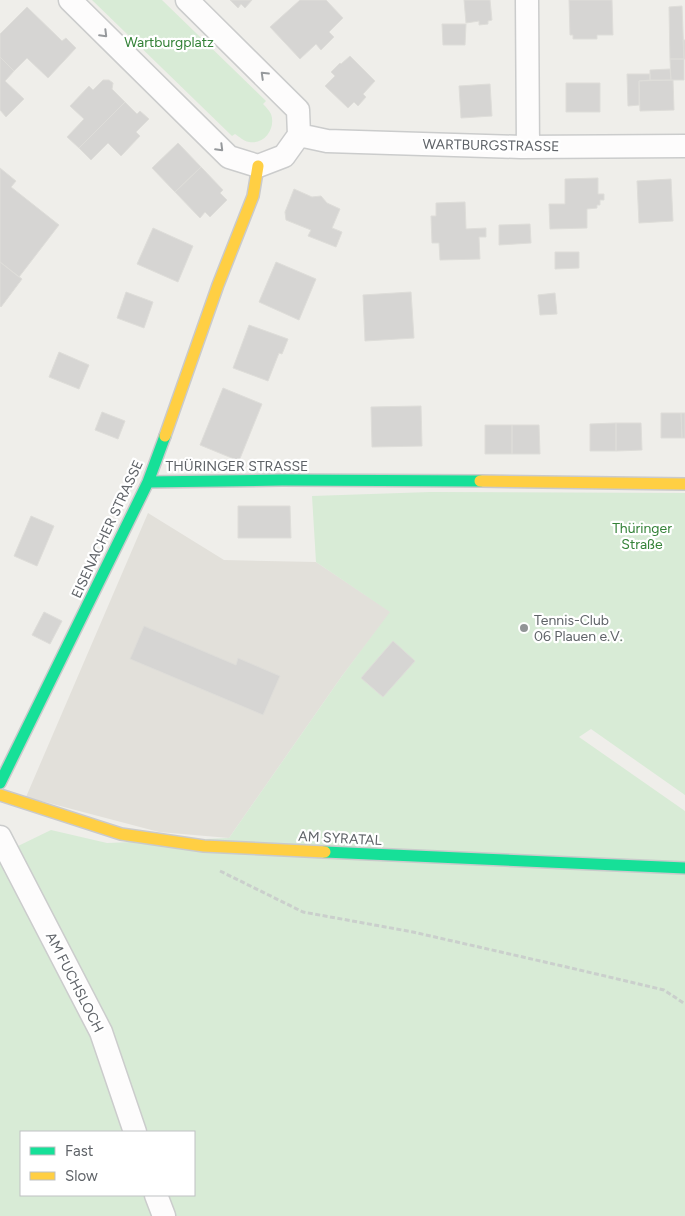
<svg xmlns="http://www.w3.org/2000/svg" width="685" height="1216" font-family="Figtree,sans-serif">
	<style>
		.education { fill: #e2e0da }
		.green { fill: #d8ebd6; fill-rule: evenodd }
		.building { fill: #d6d5d3; stroke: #deddd9 }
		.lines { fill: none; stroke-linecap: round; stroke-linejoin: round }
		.street-casing { stroke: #cbcccc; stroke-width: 25 }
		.fast-casing { stroke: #cacacb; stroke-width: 14 }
		.slow-casing { stroke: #cacacb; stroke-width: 14 }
		.path { stroke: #cacfcc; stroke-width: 3; stroke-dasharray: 5 2.5; stroke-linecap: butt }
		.street { stroke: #fdfcfc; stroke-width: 22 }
		.fast { stroke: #16e098; stroke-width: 11 }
		.slow { stroke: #ffcf43; stroke-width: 11 }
		.oneway { stroke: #96999c }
		.poi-dot { fill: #919496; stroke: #fff; stroke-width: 2 }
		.labels { text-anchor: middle; stroke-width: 4.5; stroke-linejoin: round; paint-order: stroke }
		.park-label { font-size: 14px; fill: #348238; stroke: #fff }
		.street-label { font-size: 14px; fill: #5f6368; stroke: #fff }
		.poi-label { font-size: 14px; fill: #5f6368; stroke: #fff; text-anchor: start }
	</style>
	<rect width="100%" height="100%" fill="#efeeea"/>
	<path class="education" d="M 148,513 L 224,560 L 316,562 L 391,612 L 342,676 L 229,838 L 159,832 L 26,797 Z"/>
	<path class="green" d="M 92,0 L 162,0 L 266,101 L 263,104 C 266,107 269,110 271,114 C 276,128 265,145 249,142 C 243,141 240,137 235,134 L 232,136 Z
		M 430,492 L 685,493 L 685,795 L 591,729 L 579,737 L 685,811 L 685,1216 L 0,1216 L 0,846 L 16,847 L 51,830 L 107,843 L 229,838 L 342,676 L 390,612 L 316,562 L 312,496 ZM 21,1132 L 194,1132 L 194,1195 L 21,1195 Z"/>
	<path class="building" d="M 230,0 L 252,0 L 245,8 L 241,4 L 238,8 Z
		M 300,0 L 326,0 L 343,18 L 329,32 L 334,37 L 321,50 L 316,44 L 300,59 L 270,27 Z
		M 464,0 L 490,0 L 492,20 L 488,21 L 488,24 L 479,25 L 479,21 L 466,23 Z
		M 569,0 L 612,0 L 613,35 L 597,35 L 597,39 L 573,39 L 573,35 L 570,35 Z
		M 682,6 L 684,59 L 670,59 L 669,7 Z
		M 27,7 L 62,41 L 66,38 L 76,48 L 48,78 L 27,58 L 14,71 L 0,57 L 0,34 Z
		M 442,24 L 466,24 L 465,45 L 443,45 Z
		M 683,40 L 685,40 L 685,59 L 684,59 Z
		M 350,56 L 375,81 L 363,94 L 366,97 L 358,106 L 354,102 L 348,108 L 325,86 L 335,76 L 331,72 L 340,63 L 341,64 Z
		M 0,57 L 14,71 L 5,81 L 24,99 L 6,117 L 0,110 Z
		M 670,59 L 684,59 L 684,80 L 671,80 Z
		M 670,69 L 671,80 L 650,80 L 650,70 Z
		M 627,74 L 650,74 L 650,80 L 639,81 L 639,105 L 628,106 Z
		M 103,80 L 109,80 L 113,83 L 112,89 L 125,102 L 79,148 L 67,137 L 84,119 L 70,106 L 89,86 L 93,90 Z
		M 673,80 L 674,110 L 640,111 L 639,81 Z
		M 566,83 L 600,83 L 600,112 L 566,112 Z
		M 490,84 L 492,116 L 461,118 L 459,86 Z
		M 125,102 L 137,114 L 140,111 L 149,119 L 136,132 L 140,136 L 121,156 L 108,143 L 91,160 L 79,148 Z
		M 178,143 L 201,167 L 175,192 L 152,168 Z
		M 201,167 L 223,190 L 220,193 L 227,200 L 210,217 L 205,212 L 200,218 L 175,192 Z
		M 0,168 L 16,181 L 11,187 L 59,225 L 19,277 L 0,262 Z
		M 598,178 L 598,194 L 604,194 L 604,200 L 600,200 L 600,205 L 597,205 L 597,208 L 587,209 L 587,228 L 550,229 L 549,204 L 565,204 L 565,179 Z
		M 671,179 L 673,221 L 639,223 L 637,181 Z
		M 294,189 L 312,197 L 321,196 L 327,203 L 340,209 L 332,228 L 342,232 L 336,247 L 308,236 L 311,230 L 286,220 L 285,212 Z
		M 465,202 L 466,229 L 486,228 L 486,237 L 479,237 L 480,259 L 440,260 L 439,243 L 432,243 L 431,216 L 436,216 L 436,203 Z
		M 530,224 L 531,243 L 499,245 L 499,225 Z
		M 153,228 L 193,246 L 178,282 L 137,264 Z
		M 555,252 L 579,252 L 579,268 L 555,269 Z
		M 0,262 L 22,279 L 1,307 L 0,306 Z
		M 276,262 L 316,279 L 299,320 L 259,302 Z
		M 126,292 L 153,302 L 144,328 L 117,318 Z
		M 411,292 L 414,338 L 365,341 L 363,295 Z
		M 555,293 L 557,314 L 540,315 L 538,295 Z
		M 249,325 L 288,339 L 282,354 L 279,353 L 268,381 L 233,368 Z
		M 59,352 L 89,365 L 79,389 L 49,377 Z
		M 223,388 L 262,404 L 239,461 L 200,445 Z
		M 421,406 L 422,446 L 372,447 L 371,407 Z
		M 102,412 L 125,421 L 118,439 L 95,430 Z
		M 661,413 L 681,413 L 682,438 L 661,438 Z
		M 681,413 L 685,413 L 685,438 L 682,438 Z
		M 616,423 L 616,451 L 590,451 L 590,424 Z
		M 616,423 L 641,423 L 642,450 L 616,451 Z
		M 485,425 L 512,425 L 512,454 L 485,454 Z
		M 512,425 L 539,425 L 540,454 L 512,454 Z
		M 238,506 L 290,506 L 291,538 L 238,538 Z
		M 31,516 L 54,526 L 37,566 L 14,556 Z
		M 44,612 L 62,621 L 50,644 L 32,635 Z
		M 144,626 L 236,665 L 238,658 L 280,676 L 263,715 L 130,659 Z
		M 393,641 L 415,661 L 383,697 L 361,678 Z"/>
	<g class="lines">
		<g class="street-casing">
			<path id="street" d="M 70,0 L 229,157 L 258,166 L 284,156 L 299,135 L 298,110 L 187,0
				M 527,0 L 528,147
				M 299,135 L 327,141 L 521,147 L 685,146
				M 0,837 L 101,1032 L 135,1132
				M 156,1195 L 164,1216"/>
		</g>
		<g class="fast-casing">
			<path id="fast" d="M 148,482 L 282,480 L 480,481
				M 0,783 L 148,482 L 165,436
				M 325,852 L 685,868"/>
		</g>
		<g class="slow-casing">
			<path id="slow" d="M 165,436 L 218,285 L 253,196 L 258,166
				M 480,481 L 685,484
				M 0,795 L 121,834 L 204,846 L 325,852"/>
		</g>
		<path class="path" d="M 220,871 L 303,912 L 413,932 L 571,968 L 664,990 L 685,1004"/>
		<use href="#street" class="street"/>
		<use href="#fast" class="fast"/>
		<use href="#slow" class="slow"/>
	</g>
	<defs><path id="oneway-chevron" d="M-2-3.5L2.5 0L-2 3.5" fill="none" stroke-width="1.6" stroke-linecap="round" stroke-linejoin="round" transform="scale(1.25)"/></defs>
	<g class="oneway">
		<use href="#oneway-chevron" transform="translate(104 34) rotate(45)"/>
		<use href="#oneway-chevron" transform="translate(264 75) rotate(-136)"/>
		<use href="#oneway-chevron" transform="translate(220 148) rotate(45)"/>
	</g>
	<circle class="poi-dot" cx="524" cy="628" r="5"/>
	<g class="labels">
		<g class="park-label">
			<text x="169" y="47">Wartburgplatz</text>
			<text x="642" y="533">Thüringer<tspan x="642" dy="16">Straße</tspan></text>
		</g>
		<g class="street-label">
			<text transform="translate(491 145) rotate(1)" y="5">WARTBURGSTRASSE</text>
			<text x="237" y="471">THÜRINGER STRASSE</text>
			<text transform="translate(107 529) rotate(-65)" y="5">EISENACHER STRASSE</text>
			<text transform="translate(340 838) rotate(3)" y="5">AM SYRATAL</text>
			<text transform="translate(75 982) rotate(63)" y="5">AM FUCHSLOCH</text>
		</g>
		<g class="poi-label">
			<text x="534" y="625">Tennis-Club<tspan x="534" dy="16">06 Plauen e.V.</tspan></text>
		</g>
	</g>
	<rect x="20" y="1131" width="175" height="65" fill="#ffffff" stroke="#bfc1c3"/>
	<rect x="30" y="1147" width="25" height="8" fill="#16e098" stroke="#bfc1c3"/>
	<text x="65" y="1156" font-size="15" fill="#5f6368">Fast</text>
	<rect x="30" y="1172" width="25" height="8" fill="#ffcf43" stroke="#bfc1c3"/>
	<text x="65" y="1181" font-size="15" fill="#5f6368">Slow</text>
</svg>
